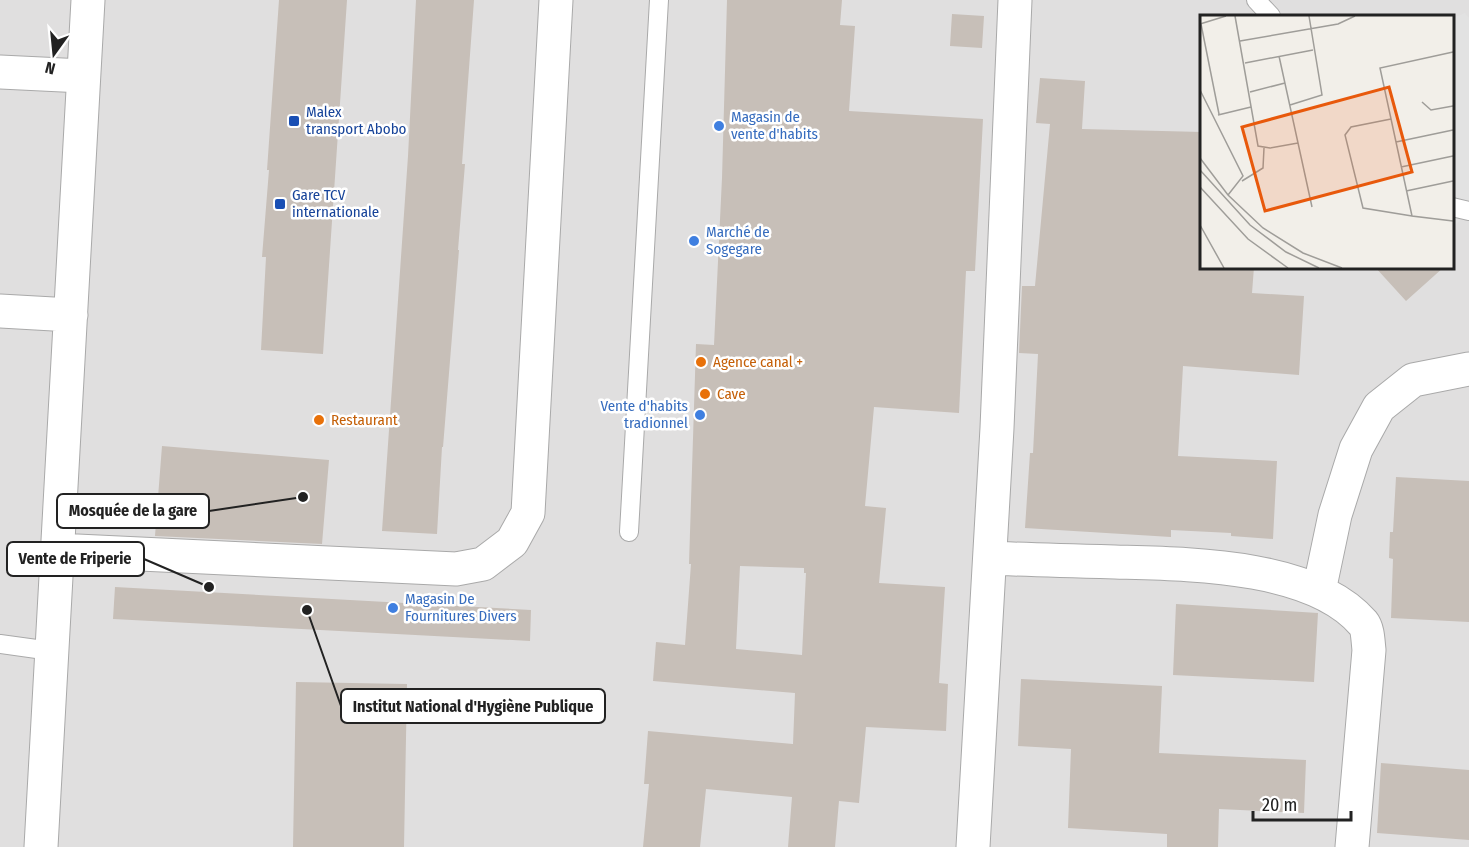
<svg xmlns="http://www.w3.org/2000/svg" width="1469" height="847" font-family="'Fira Sans Condensed',sans-serif">
	<style>
		.residential { fill: #e0dfdf; fill-rule: evenodd }
		.parking { fill: #e2e2e2 }
		.building { fill: #c7bfb8; fill-rule: evenodd }
		.lines { fill: none; stroke-linecap: round; stroke-linejoin: round }
		.lane-casing { stroke: #a9a9a9; stroke-width: 20 }
		.street-casing { stroke: #a9a9a9; stroke-width: 35 }
		.lane { stroke: #fff; stroke-width: 18 }
		.street { stroke: #fff; stroke-width: 33 }
		.transit-dot { fill: #1a4fb4; stroke: #fff; stroke-width: 2 }
		.shop-dot { fill: #3f7fe0; stroke: #fff; stroke-width: 2 }
		.food-dot { fill: #e8710a; stroke: #fff; stroke-width: 2 }
		.labels { text-anchor: middle; stroke-width: 5; stroke-linejoin: round; paint-order: stroke }
		.transit-label { font-size: 15px; fill: #164399; stroke: #fff; text-anchor: start }
		.shop-label { font-size: 15px; fill: #366cbe; stroke: #fff; text-anchor: start }
		.food-label { font-size: 15px; fill: #c56008; stroke: #fff; text-anchor: start }
		.inset-road { fill: none; stroke: #9f9d99; stroke-width: 1.5 }
		.view { fill: #e8590c; fill-opacity: 0.15; stroke: #e8590c; stroke-width: 3 }
		.inset-edge { fill: none; stroke: #222; stroke-width: 3 }
		.leader { fill: none; stroke: #222; stroke-width: 2 }
		.callout-dot { fill: #222; stroke: #fff; stroke-width: 2 }
		.callout { fill: #fff; stroke: #222; stroke-width: 2 }
		.callout-label { font-size: 16px; text-anchor: middle; font-weight: bold; fill: #222 }
	</style>
	<rect width="100%" height="100%" fill="#f2efe9"/>
	<path class="residential" d="M 0,0 L 1469,0 L 1469,847 L 0,847 ZM 1202,16 L 1452,16 L 1452,267 L 1202,267 Z"/>
	<path class="parking" d="M 1465,13 L 1469,18 L 1469,211 L 1453,228 L 1453,18 Z"/>
	<path class="building" d="M 279,0 L 347,0 L 323,354 L 261,350 L 266,257 L 262,257 L 269,170 L 267,170 Z
		M 416,0 L 474,0 L 462,164 L 465,164 L 458,250 L 459,250 L 443,447 L 442,447 L 437,534 L 382,531 L 408,156 Z
		M 727,0 L 842,0 L 840,25 L 855,26 L 849,111 L 983,119 L 975,271 L 966,271 L 959,413 L 874,407 L 865,506 L 886,508 L 879,583 L 945,587 L 939,683 L 948,684 L 946,731 L 866,727 L 859,803 L 839,801 L 835,847 L 788,847 L 792,797 L 706,789 L 700,847 L 643,847 L 649,784 L 644,784 L 648,731 L 793,744 L 795,693 L 653,681 L 656,642 L 685,645 L 691,564 L 689,564 L 696,344 L 714,345 L 722,178 ZM 740,566 L 804,568 L 804,573 L 806,573 L 802,655 L 736,649 Z
		M 952,14 L 984,16 L 982,48 L 950,46 Z
		M 1040,78 L 1085,81 L 1082,129 L 1202,132 L 1202,267 L 1254,267 L 1252,293 L 1304,296 L 1299,375 L 1183,366 L 1178,456 L 1277,461 L 1273,539 L 1231,536 L 1231,533 L 1171,530 L 1171,537 L 1025,528 L 1030,453 L 1033,453 L 1038,354 L 1019,353 L 1022,286 L 1035,286 L 1050,124 L 1036,123 Z
		M 1375,267 L 1444,267 L 1406,301 Z
		M 162,446 L 329,460 L 322,544 L 155,536 Z
		M 1396,477 L 1469,481 L 1469,622 L 1391,618 L 1393,559 L 1389,558 L 1390,532 L 1393,532 Z
		M 115,587 L 531,610 L 530,641 L 113,619 Z
		M 1176,604 L 1318,613 L 1314,682 L 1173,675 Z
		M 1021,679 L 1162,686 L 1159,753 L 1306,760 L 1304,813 L 1219,809 L 1218,847 L 1167,847 L 1167,834 L 1068,828 L 1071,749 L 1018,746 Z
		M 296,682 L 407,684 L 404,847 L 293,847 Z
		M 1381,763 L 1469,770 L 1469,840 L 1377,833 Z"/>
	<g class="lines">
		<g class="lane-casing">
			<path id="lane" d="M 1256,0 L 1271,16
				M 1452,207 L 1469,211
				M 629,532 L 659,0
				M 0,644 L 51,651"/>
		</g>
		<g class="street-casing">
			<path id="street" d="M 0,72 L 83,76
				M 0,311 L 71,315
				M 56,550 L 456,569 L 483,564 L 512,542 L 528,513 L 556,0
				M 991,558 C 1032,560 1073,561 1115,562 C 1187,564 1312,564 1363,623 C 1368,629 1368,642 1369,650 L 1352,847
				M 1319,591 L 1335,515 L 1356,449 L 1379,407 L 1413,380 L 1469,369
				M 41,847 L 88,0
				M 973,847 L 997,428 L 1015,0"/>
		</g>
		<use href="#lane" class="lane"/>
		<use href="#street" class="street"/>
	</g>
	<g class="transit-dot">
		<rect x="288" y="115" width="12" height="12" rx="3"/>
		<rect x="274" y="198" width="12" height="12" rx="3"/>
	</g>
	<g class="shop-dot">
		<circle cx="719" cy="126" r="6"/>
		<circle cx="694" cy="241" r="6"/>
		<circle cx="700" cy="415" r="6"/>
		<circle cx="393" cy="608" r="6"/>
	</g>
	<g class="food-dot">
		<circle cx="701" cy="362" r="6"/>
		<circle cx="705" cy="394" r="6"/>
		<circle cx="319" cy="420" r="6"/>
	</g>
	<g class="labels">
		<g class="transit-label">
			<text x="306" y="117">Malex<tspan x="306" dy="17">transport Abobo</tspan></text>
			<text x="292" y="200">Gare TCV<tspan x="292" dy="17">internationale</tspan></text>
		</g>
		<g class="shop-label">
			<text x="731" y="122">Magasin de<tspan x="731" dy="17">vente d'habits</tspan></text>
			<text x="706" y="237">Marché de<tspan x="706" dy="17">Sogegare</tspan></text>
			<text x="688" y="411" text-anchor="end">Vente d'habits<tspan x="688" dy="17">tradionnel</tspan></text>
			<text x="405" y="604">Magasin De<tspan x="405" dy="17">Fournitures Divers</tspan></text>
		</g>
		<g class="food-label">
			<text x="713" y="367">Agence canal +</text>
			<text x="717" y="399">Cave</text>
			<text x="331" y="425">Restaurant</text>
		</g>
	</g>
	<g transform="translate(1200 15)">
		<rect width="254" height="254" fill="#f2efe9"/>
		<path class="inset-road" d="M 35,1 L 58,131 L 70,133 L 98,128M 0,9 L 26,1M 1,9 L 19,99M 40,26 L 138,9 L 155,1M 253,37 L 180,53 L 212,201 L 253,206M 79,41 L 112,192M 45,48 L 113,35M 0,75 L 43,161 L 28,180M 50,77 L 85,68M 222,87 L 231,95 L 253,91M 90,90 L 122,80 L 109,1M 18,100 L 51,92M 191,104 L 151,112 L 145,120 L 163,193 L 212,201M 196,127 L 253,115M 0,143 L 28,180 L 63,213 L 103,238 L 142,253M 201,152 L 253,141M 0,155 L 50,210 L 86,237 L 119,253M 42,166 L 63,153 L 64,133M 0,172 L 48,224 L 88,253M 206,176 L 253,166M 0,210 L 24,253"/>
		<path class="view" d="M 189,72 L 212,157 L 65,196 L 42,112 Z"/>
		<rect width="254" height="254" class="inset-edge"/>
	</g>
	<path class="leader" d="M303 497L209 511M209 587L144 559M307 610L341 706"/>
	<g class="callout-dot">
		<circle cx="303" cy="497" r="6"/>
		<circle cx="209" cy="587" r="6"/>
		<circle cx="307" cy="610" r="6"/>
	</g>
	<g class="callout">
		<rect x="57" y="494" width="152" height="34" rx="6"/>
		<rect x="7" y="542" width="137" height="34" rx="6"/>
		<rect x="341" y="689" width="264" height="34" rx="6"/>
	</g>
	<g class="callout-label">
		<text x="133" y="516">Mosquée de la gare</text>
		<text x="75" y="564">Vente de Friperie</text>
		<text x="473" y="712">Institut National d'Hygiène Publique</text>
	</g>
	<g transform="translate(54 54) rotate(195)" stroke="#ffffff" stroke-width="4.5" paint-order="stroke">
	<path d="M0-4.5L10 22L0 15L-10 22Z" fill="#222222"/>
	<text y="-9" font-size="16" font-weight="bold" text-anchor="middle" fill="#222222">N</text>
	</g>
	<path d="M1253 811v9h98v-9" fill="none" stroke="#222222" stroke-width="3"/>
	<text x="1262" y="811" font-size="18" fill="#222222" stroke="#ffffff" stroke-width="4.5" paint-order="stroke">20 m</text>
</svg>
